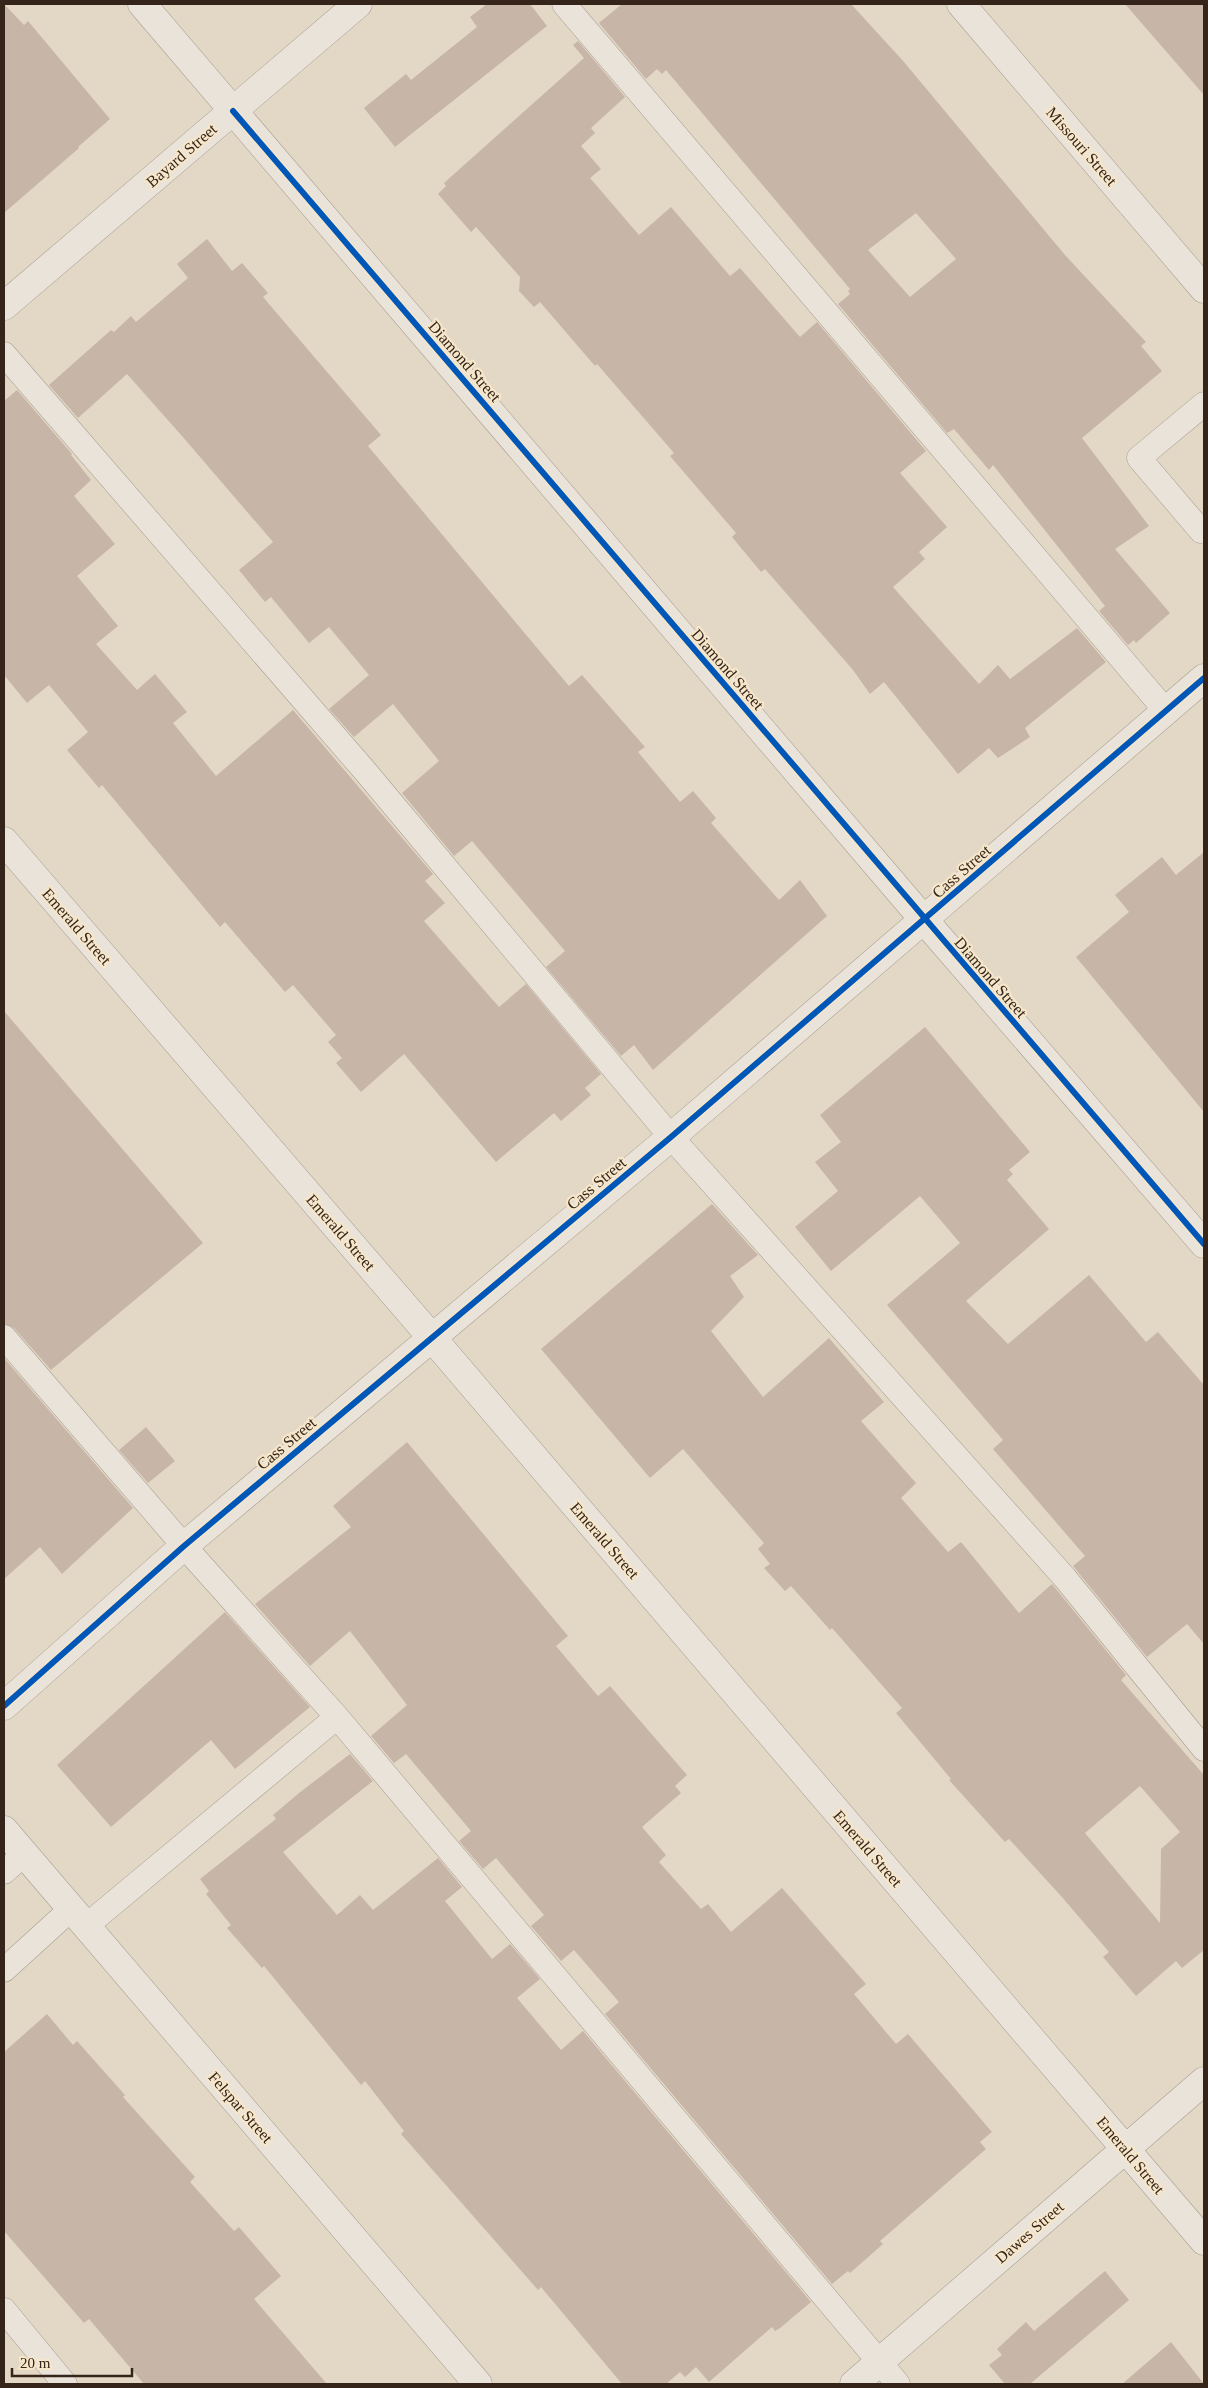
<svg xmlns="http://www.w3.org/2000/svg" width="1208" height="2388" font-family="'Times New Roman',serif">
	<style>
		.building { fill: #c7b5a7; fill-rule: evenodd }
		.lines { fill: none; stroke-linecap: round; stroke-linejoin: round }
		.service-casing { stroke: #a79d90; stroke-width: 25 }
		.minor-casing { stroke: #a79d90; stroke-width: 29 }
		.tertiary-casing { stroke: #a79d90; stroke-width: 29 }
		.service { stroke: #eae3d9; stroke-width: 24 }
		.minor { stroke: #eae3d9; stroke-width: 28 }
		.tertiary { stroke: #eae3d9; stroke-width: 28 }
		.cycleway-casing { stroke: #f6e6ca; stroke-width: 9 }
		.cycleway { stroke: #0057b8; stroke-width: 6 }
		.labels { text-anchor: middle; stroke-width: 4.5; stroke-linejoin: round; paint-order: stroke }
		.street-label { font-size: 16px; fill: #34241a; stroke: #f6e6ca }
	</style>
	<rect width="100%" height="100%" fill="#e3d8c6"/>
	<path class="building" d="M 4,4 L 24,25 L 28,21 L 110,119 L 78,147 L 79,148 L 4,213 Z
		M 487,4 L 530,4 L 547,26 L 395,147 L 364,108 L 406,74 L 411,80 L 477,27 L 470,17 Z
		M 622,4 L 851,4 L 904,62 L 1065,255 L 1146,342 L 1141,346 L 1162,371 L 1082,438 L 1149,526 L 1115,549 L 1170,613 L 1136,643 L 1134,640 L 1128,645 L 1099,611 L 1105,606 L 993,465 L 989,470 L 954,429 L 947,433 L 838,304 L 850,294 L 848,291 L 850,289 L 666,70 L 662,74 L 657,69 L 646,79 L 599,23 ZM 916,213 L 956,259 L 910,297 L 868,250 Z
		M 1125,4 L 1204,4 L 1204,95 L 1151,34 Z
		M 578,41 L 625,97 L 591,128 L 595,133 L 581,146 L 601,169 L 590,178 L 639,235 L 671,207 L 730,276 L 740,268 L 800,337 L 817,322 L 926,451 L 900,473 L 947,527 L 919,552 L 925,559 L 893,587 L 979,684 L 998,665 L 1010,679 L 1077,628 L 1106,662 L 1025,728 L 1030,737 L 998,758 L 989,748 L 958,774 L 884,682 L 870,694 L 853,670 L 765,569 L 761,572 L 732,537 L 736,533 L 670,456 L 674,453 L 597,364 L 595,366 L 540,302 L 534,307 L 519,291 L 520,277 L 476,227 L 471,232 L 438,194 L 446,186 L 444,183 L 584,58 L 573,45 Z
		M 207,239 L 232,271 L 242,263 L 268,293 L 263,297 L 381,435 L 368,446 L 569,686 L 582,675 L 645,747 L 638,752 L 680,802 L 693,791 L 716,818 L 711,823 L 779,900 L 800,880 L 827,916 L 653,1070 L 634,1045 L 621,1056 L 546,967 L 565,951 L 472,841 L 454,856 L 402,793 L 439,761 L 393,704 L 354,737 L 329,709 L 369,675 L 329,627 L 309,643 L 271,597 L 265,602 L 239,570 L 273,542 L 182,436 L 127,374 L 78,418 L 49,385 L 111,330 L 114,332 L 131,316 L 136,322 L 188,278 L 177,264 Z
		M 17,390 L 72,454 L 71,455 L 91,480 L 74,496 L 115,544 L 77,576 L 118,626 L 96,644 L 137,690 L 155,674 L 187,712 L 173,723 L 216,776 L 293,710 L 433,874 L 425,881 L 445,903 L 424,921 L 499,1007 L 526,984 L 601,1074 L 585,1088 L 591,1095 L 561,1121 L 554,1113 L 496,1162 L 404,1054 L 361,1092 L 336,1063 L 342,1058 L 328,1042 L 336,1035 L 293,985 L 285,992 L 225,922 L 220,927 L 102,785 L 99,788 L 67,750 L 88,732 L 49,685 L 27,703 L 4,675 L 4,401 Z
		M 1204,852 L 1204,1112 L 1076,957 L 1129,912 L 1115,895 L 1162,857 L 1176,875 Z
		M 4,1011 L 203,1243 L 51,1370 L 14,1328 L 4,1324 Z
		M 925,1027 L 1030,1152 L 1009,1170 L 1013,1174 L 1007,1180 L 1049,1229 L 966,1301 L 1008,1344 L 1089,1275 L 1146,1342 L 1158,1332 L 1204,1385 L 1204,1644 L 1187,1624 L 1147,1657 L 1073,1566 L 1085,1556 L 993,1449 L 1003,1440 L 887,1305 L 960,1243 L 920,1196 L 831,1271 L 795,1227 L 838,1191 L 815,1162 L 841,1142 L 820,1115 Z
		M 712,1204 L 758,1255 L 730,1276 L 744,1297 L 711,1331 L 763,1397 L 829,1338 L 884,1402 L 861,1421 L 916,1483 L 901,1498 L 948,1552 L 961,1542 L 1019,1613 L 1052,1584 L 1126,1675 L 1121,1680 L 1204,1775 L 1204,1950 L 1182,1968 L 1176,1961 L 1136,1996 L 1103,1957 L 1109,1952 L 1061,1896 L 1009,1839 L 1005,1842 L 949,1780 L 951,1779 L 896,1713 L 902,1708 L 832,1628 L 830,1630 L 791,1586 L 785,1591 L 764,1568 L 770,1564 L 758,1549 L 764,1543 L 683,1449 L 650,1478 L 541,1349 ZM 1140,1786 L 1180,1832 L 1161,1849 L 1160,1923 L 1085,1833 Z
		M 4,1358 L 133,1508 L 62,1574 L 40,1547 L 4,1579 Z
		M 146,1427 L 175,1461 L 148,1483 L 119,1450 Z
		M 407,1442 L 568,1636 L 556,1646 L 598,1696 L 610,1686 L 687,1775 L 675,1786 L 681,1793 L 642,1827 L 666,1855 L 659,1862 L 701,1909 L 708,1904 L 731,1932 L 782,1888 L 866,1984 L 854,1994 L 896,2044 L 908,2034 L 992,2132 L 980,2142 L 986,2149 L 880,2241 L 883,2244 L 850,2273 L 848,2271 L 832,2284 L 605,2014 L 619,2002 L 574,1950 L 561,1961 L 531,1926 L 544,1915 L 496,1858 L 483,1869 L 459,1841 L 471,1831 L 406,1754 L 394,1763 L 371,1736 L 407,1705 L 350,1631 L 310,1666 L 255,1604 L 351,1527 L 333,1506 Z
		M 225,1612 L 310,1707 L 235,1769 L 211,1740 L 111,1827 L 57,1765 Z
		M 350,1754 L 373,1781 L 283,1852 L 337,1915 L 360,1895 L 373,1910 L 438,1858 L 462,1887 L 445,1901 L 492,1959 L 510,1944 L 540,1979 L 517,1998 L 561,2050 L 583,2031 L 811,2302 L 780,2328 L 775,2331 L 772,2327 L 709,2382 L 696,2367 L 685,2377 L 680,2372 L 666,2384 L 622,2384 L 541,2287 L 538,2290 L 401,2134 L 404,2131 L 365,2081 L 361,2085 L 264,1966 L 262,1968 L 227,1928 L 231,1925 L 206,1894 L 209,1891 L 200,1879 L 276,1819 L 273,1815 L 299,1793 Z
		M 47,2014 L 73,2045 L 77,2041 L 125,2095 L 123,2097 L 195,2177 L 190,2182 L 234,2231 L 239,2227 L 281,2276 L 254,2299 L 327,2384 L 144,2384 L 89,2319 L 84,2323 L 4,2231 L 4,2052 Z
		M 1105,2271 L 1129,2300 L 1030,2384 L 1005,2384 L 989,2365 L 1002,2355 L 997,2349 L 1026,2322 L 1034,2331 Z
		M 1171,2342 L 1204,2384 L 1122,2384 Z"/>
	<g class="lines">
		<g class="service-casing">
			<path id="service" d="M 564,4 L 1166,711
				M 4,354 L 365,771 L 671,1137 L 1065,1578 L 1204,1749
				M 1204,404 L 1139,458 L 1201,531 L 1204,528
				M 4,1337 L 184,1546 L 337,1717 L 898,2384
				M 4,1872 L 24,1854
				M 86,1926 L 337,1717
				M 4,1970 L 71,1909
				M 4,2310 L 65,2384"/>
		</g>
		<g class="minor-casing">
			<path id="minor" d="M 142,4 L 924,920 L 1204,1244
				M 961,4 L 1204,289
				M 4,306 L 358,4
				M 4,841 L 433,1339 L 1204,2241
				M 4,1830 L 478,2384
				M 854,2384 L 1204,2081"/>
		</g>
		<g class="tertiary-casing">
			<path id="tertiary" d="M 4,1706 L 184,1546 L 671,1137 L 1204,678"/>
		</g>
		<use href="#service" class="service"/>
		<use href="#minor" class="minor"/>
		<use href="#tertiary" class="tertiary"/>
		<g class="cycleway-casing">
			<path id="cycleway" d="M 233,111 L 1204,1244
				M 4,1706 L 184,1546 L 671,1137 L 1204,678"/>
		</g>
		<use href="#cycleway" class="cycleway"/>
	</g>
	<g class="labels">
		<g class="street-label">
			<text transform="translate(1082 146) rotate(49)" y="6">Missouri Street</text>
			<text transform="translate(181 155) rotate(-41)" y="6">Bayard Street</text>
			<text transform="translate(465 361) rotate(49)" y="6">Diamond Street</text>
			<text transform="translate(728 669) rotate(49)" y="6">Diamond Street</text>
			<text transform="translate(961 871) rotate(-41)" y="6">Cass Street</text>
			<text transform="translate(77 926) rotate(49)" y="6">Emerald Street</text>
			<text transform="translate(991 977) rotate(49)" y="6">Diamond Street</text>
			<text transform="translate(596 1183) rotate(-40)" y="6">Cass Street</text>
			<text transform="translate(341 1232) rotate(49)" y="6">Emerald Street</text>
			<text transform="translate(286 1443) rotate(-40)" y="6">Cass Street</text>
			<text transform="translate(605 1540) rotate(49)" y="6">Emerald Street</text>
			<text transform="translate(868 1848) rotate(49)" y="6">Emerald Street</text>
			<text transform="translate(241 2107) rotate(49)" y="6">Felspar Street</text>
			<text transform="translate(1131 2155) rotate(50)" y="6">Emerald Street</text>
			<text transform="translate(1029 2232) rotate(-41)" y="6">Dawes Street</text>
		</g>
	</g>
	<rect width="1208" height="2388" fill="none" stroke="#34241a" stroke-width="10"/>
	<path d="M12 2368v8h120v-8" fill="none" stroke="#34241a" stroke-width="2.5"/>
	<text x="20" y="2368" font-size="15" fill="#34241a" stroke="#f6e6ca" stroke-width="4" paint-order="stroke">20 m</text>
</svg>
